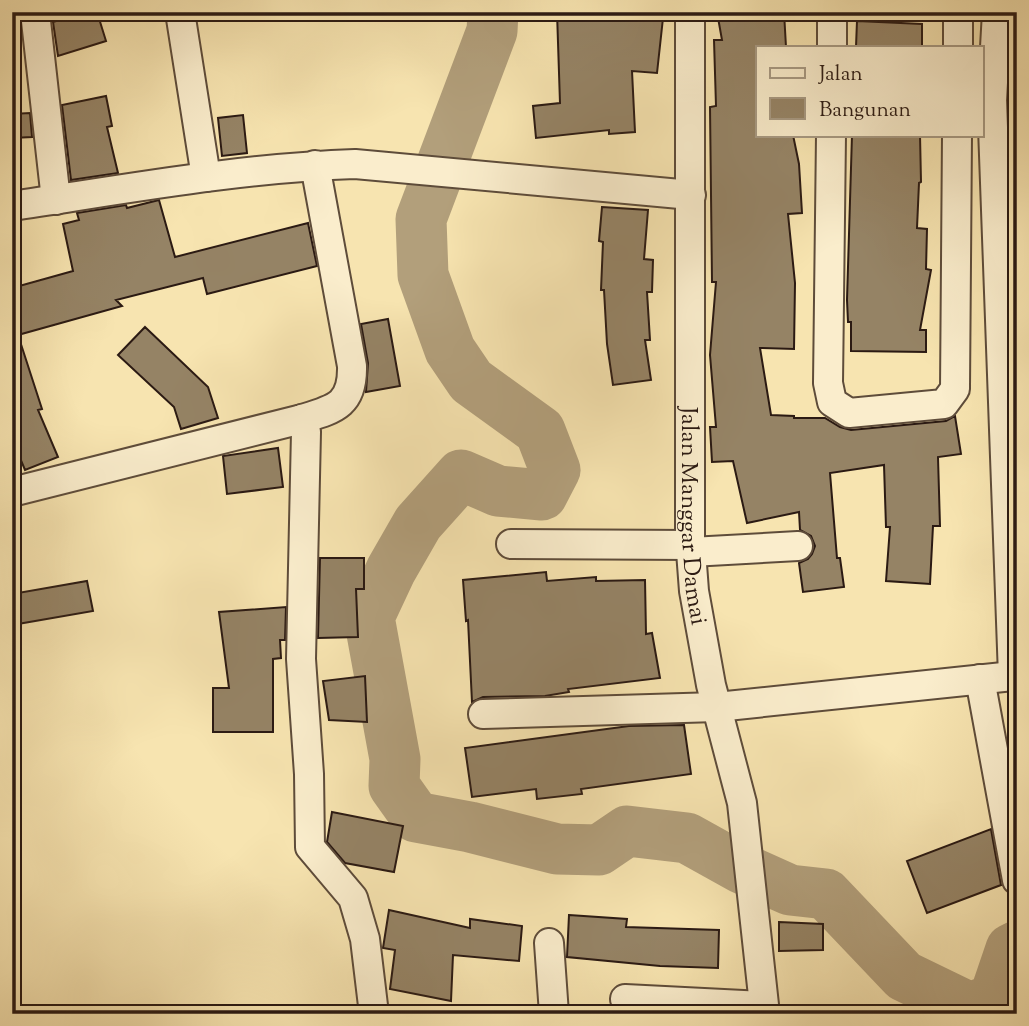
<svg xmlns="http://www.w3.org/2000/svg" width="1029" height="1026" font-family="'Sorts Mill Goudy',serif">
	<style>
		.lines { fill: none; stroke-linecap: round; stroke-linejoin: round }
		.river { stroke: #b29f7b; stroke-width: 51 }
		.building { fill: #958365; stroke: #2b1a13; stroke-width: 2 }
		.street-casing { stroke: #5e4c3a; stroke-width: 32 }
		.street { stroke: #faedcc; stroke-width: 28 }
		.labels { text-anchor: middle; stroke-width: 7; stroke-linejoin: round; paint-order: stroke }
		.street-label { font-size: 24px; fill: #2b1a13; stroke: #faedcc }
	</style>
	<rect width="100%" height="100%" fill="#f7e4b0"/>
	<filter id="stains"><feTurbulence type="fractalNoise" baseFrequency=".00286" numOctaves="4"/><feColorMatrix values="0 0 0 0 .2 0 0 0 0 .09 0 0 0 0 .02 0 0 0 .5 -.17"/></filter>
	<radialGradient id="worn" r=".72"><stop offset=".6" stop-color="#630" stop-opacity="0"/><stop offset="1" stop-color="#630" stop-opacity=".3"/></radialGradient>
	<g class="lines">
		<path class="river" d="M 493,12 L 492,31 L 421,219 L 423,275 L 450,350 L 471,381 L 540,431 L 555,470 L 542,495 L 498,491 L 461,475 L 418,523 L 391,570 L 369,617 L 395,759 L 394,786 L 416,817 L 470,827 L 557,849 L 599,850 L 627,831 L 687,838 L 741,868 L 790,890 L 826,894 L 904,976 L 970,1008 L 994,999 L 1011,949 L 1017,946"/>
	</g>
	<path class="building" d="M 85,12 L 97,12 L 106,41 L 58,56 L 53,22 Z
		M 557,12 L 663,18 L 657,73 L 632,71 L 635,132 L 609,134 L 609,130 L 536,138 L 533,106 L 560,103 Z
		M 717,12 L 784,12 L 786,47 L 758,47 L 758,135 L 793,135 L 799,164 L 802,213 L 788,214 L 795,283 L 794,349 L 760,348 L 771,415 L 794,416 L 794,418 L 825,418 L 840,427 L 851,430 L 946,421 L 955,416 L 961,454 L 938,457 L 940,526 L 933,526 L 930,584 L 886,581 L 890,527 L 886,527 L 884,465 L 830,473 L 837,558 L 840,558 L 844,587 L 803,592 L 799,563 L 808,559 L 812,554 L 815,546 L 811,536 L 800,530 L 799,512 L 747,523 L 733,461 L 712,462 L 710,427 L 716,427 L 710,355 L 716,282 L 712,282 L 710,107 L 716,106 L 714,40 L 722,40 Z
		M 857,21 L 922,24 L 922,47 L 856,47 Z
		M 106,96 L 112,126 L 107,127 L 118,173 L 71,180 L 62,105 Z
		M 30,113 L 32,137 L 12,138 L 12,114 Z
		M 243,115 L 247,153 L 222,156 L 218,118 Z
		M 852,135 L 920,135 L 921,182 L 919,183 L 917,228 L 927,229 L 926,269 L 931,270 L 920,330 L 926,330 L 926,352 L 851,351 L 851,322 L 848,322 L 847,300 Z
		M 159,200 L 175,257 L 308,223 L 317,266 L 207,294 L 203,278 L 116,300 L 122,306 L 18,335 L 42,409 L 38,410 L 58,457 L 25,470 L 12,439 L 12,288 L 73,271 L 63,224 L 79,220 L 77,213 L 126,205 L 127,208 Z
		M 602,207 L 648,210 L 644,259 L 653,260 L 652,292 L 647,292 L 650,340 L 645,340 L 651,380 L 613,385 L 607,344 L 604,290 L 601,290 L 603,242 L 599,241 Z
		M 388,319 L 400,386 L 366,392 L 368,363 L 361,324 Z
		M 145,327 L 208,387 L 218,418 L 181,429 L 174,407 L 118,355 Z
		M 278,448 L 283,487 L 227,494 L 223,456 Z
		M 320,558 L 364,558 L 364,589 L 356,589 L 358,637 L 318,638 Z
		M 546,572 L 547,581 L 596,577 L 596,581 L 645,580 L 646,634 L 652,633 L 660,678 L 568,689 L 569,692 L 545,696 L 483,697 L 472,702 L 468,620 L 466,621 L 463,580 Z
		M 87,581 L 93,611 L 12,625 L 12,594 Z
		M 286,607 L 285,640 L 280,640 L 281,658 L 273,659 L 273,732 L 213,732 L 213,688 L 229,688 L 219,612 Z
		M 365,676 L 367,722 L 329,720 L 323,681 Z
		M 684,725 L 691,774 L 581,789 L 582,794 L 537,799 L 536,789 L 472,797 L 465,748 L 629,726 Z
		M 332,812 L 403,826 L 394,872 L 345,863 L 327,842 Z
		M 991,829 L 1001,885 L 927,913 L 907,861 Z
		M 389,910 L 470,928 L 470,919 L 522,926 L 519,961 L 453,955 L 451,1001 L 390,989 L 395,950 L 383,948 Z
		M 569,915 L 627,919 L 626,927 L 719,930 L 718,968 L 660,966 L 567,957 Z
		M 779,922 L 823,924 L 823,950 L 779,951 Z"/>
	<g class="lines">
		<g class="street-casing">
			<g id="street">
				<path d="M 35,12 L 56,200"/>
				<path d="M 180,12 L 206,177"/>
				<path id="s1" d="M 690,12 L 690,538 L 694,591 L 711,685 L 742,803 L 765,1014"/>
				<path d="M 997,12 L 992,100 L 1013,676"/>
				<path d="M 832,47 L 832,12"/>
				<path d="M 958,47 L 958,12"/>
				<path d="M 831,135 L 828,383 L 832,402 L 849,413 L 944,404 L 955,389 L 957,135"/>
				<path d="M 12,206 C 126,189 240,168 355,164 L 691,195"/>
				<path d="M 302,419 L 306,432 L 301,659 L 309,774 L 310,847 L 353,898 L 365,939 L 374,1014"/>
				<path d="M 12,492 L 302,419 C 335,409 353,405 352,366 L 315,165"/>
				<path d="M 511,544 L 691,545"/>
				<path d="M 691,552 L 798,546"/>
				<path d="M 980,679 L 1017,880"/>
				<path d="M 483,714 L 717,707 L 1013,676 L 1017,673"/>
				<path d="M 549,943 L 554,1014"/>
				<path d="M 625,999 L 763,1006"/>
			</g>
		</g>
		<use href="#street" class="street"/>
	</g>
	<g class="labels">
		<g class="street-label">
			<text dy="8" stroke="none"><textPath href="#s1" startOffset="504">Jalan Manggar Damai</textPath></text>
		</g>
	</g>
	<rect width="1029" height="1026" fill="none" stroke="#f7e4b0" stroke-width="42"/>
	<rect x="14" y="14" width="1001" height="998" fill="none" stroke="#2b1a13" stroke-width="3.5"/>
	<rect x="21" y="21" width="987" height="984" fill="none" stroke="#2b1a13" stroke-width="2"/>
	<rect x="756" y="46" width="228" height="91" fill="#faedcc" stroke="#a79982" stroke-width="2"/>
	<rect x="770" y="68" width="35" height="10" fill="#faedcc" stroke="#a79982" stroke-width="2"/>
	<text x="819" y="80" font-size="21" fill="#2b1a13">Jalan</text>
	<rect x="770" y="98" width="35" height="21" fill="#958365" stroke="#a79982" stroke-width="2"/>
	<text x="819" y="116" font-size="21" fill="#2b1a13">Bangunan</text>
	<rect width="100%" height="100%" filter="url(#stains)"/>
	<rect width="100%" height="100%" fill="url(#worn)"/>
</svg>
